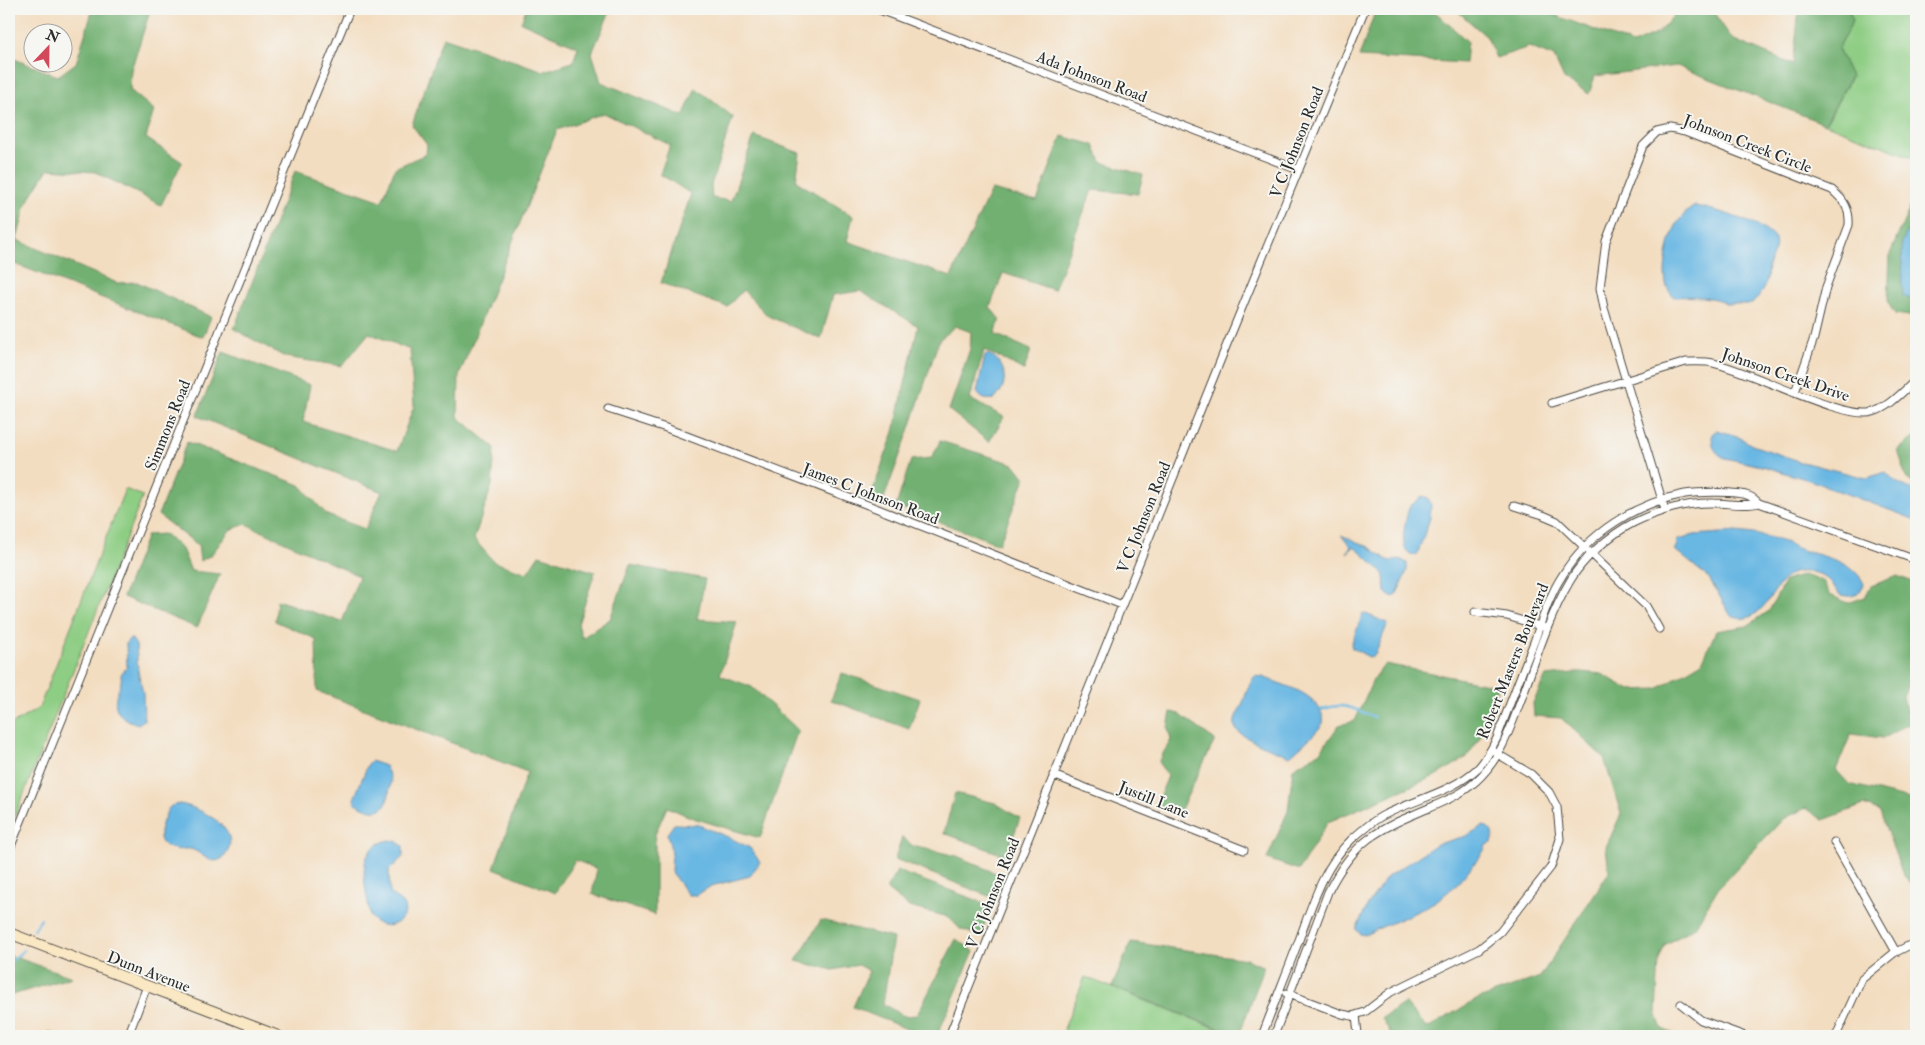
<svg xmlns="http://www.w3.org/2000/svg" width="1925" height="1045" font-family="'IM FELL Double Pica',serif">
	<style>
		.green { fill: #8ecd84; stroke: #5c7c58 }
		.forest { fill: #72b072; stroke: #4e6e4e }
		.water { fill: #69b7e3; stroke: #4a7187 }
		.lines { fill: none; stroke-linecap: round; stroke-linejoin: round }
		.stream { stroke: #69b7e3; stroke-width: 2.5 }
		.minor-casing { stroke: #494641; stroke-width: 9 }
		.secondary-casing { stroke: #494641; stroke-width: 12 }
		.minor { stroke: #fff; stroke-width: 7 }
		.secondary { stroke: #fae7c3; stroke-width: 10 }
		.labels { text-anchor: middle; stroke-width: 4; stroke-linejoin: round; paint-order: stroke }
		.street-label { font-size: 16px; fill: #2b2b2b; stroke: #f6f6f2 }
	</style>
	<rect width="100%" height="100%" fill="#f6f6f2"/>
	<filter id="ink" filterUnits="userSpaceOnUse"><feTurbulence type="fractalNoise" baseFrequency=".02" numOctaves="2"/><feDisplacementMap in="SourceGraphic" scale="10" xChannelSelector="R" yChannelSelector="G"/><feConvolveMatrix kernelMatrix="1 2 1 2 8 2 1 2 1" color-interpolation-filters="sRGB"/></filter>
	<filter id="wash" filterUnits="userSpaceOnUse"><feTurbulence type="fractalNoise" baseFrequency=".0096" numOctaves="4" result="noise"/><feDisplacementMap in="SourceGraphic" scale="20" xChannelSelector="R" yChannelSelector="G"/><feGaussianBlur stdDeviation="1.12" result="paint"/><feColorMatrix in="noise" values="0 0 0 0 0 0 0 0 0 0 0 0 0 0 0 0 0 1.4 0 .05"/><feComposite in="paint" operator="in"/></filter>
	<g filter="url(#wash)">
		<rect width="100%" height="100%" fill="#f3ddc0"/>
		<path class="green" d="M 1848,9 L 1916,9 L 1916,159 L 1826,124 L 1851,77 L 1838,49 L 1853,20 Z
			M 125,489 L 143,496 L 9,831 L 9,726 L 39,708 Z
			M 1085,977 L 1236,1036 L 1061,1036 Z"/>
		<path class="forest" d="M 93,9 L 154,9 L 150,11 L 131,70 L 130,90 L 154,110 L 146,138 L 182,162 L 161,205 L 95,172 L 48,169 L 26,204 L 17,240 L 117,283 L 137,282 L 211,317 L 203,337 L 15,264 L 9,268 L 9,195 L 15,177 L 9,173 L 9,57 L 58,76 L 76,63 Z
			M 526,9 L 611,9 L 592,53 L 601,82 L 683,116 L 696,88 L 733,117 L 711,185 L 712,198 L 731,201 L 754,136 L 800,153 L 796,181 L 853,216 L 847,241 L 951,277 L 991,190 L 1037,201 L 1062,136 L 1094,145 L 1101,162 L 1143,175 L 1138,194 L 1092,190 L 1054,290 L 1003,273 L 990,307 L 1000,320 L 995,334 L 1031,350 L 1024,370 L 984,350 L 970,399 L 1004,417 L 989,442 L 949,410 L 970,349 L 971,332 L 955,326 L 939,340 L 910,428 L 883,501 L 870,498 L 894,432 L 918,326 L 860,291 L 833,295 L 821,339 L 768,316 L 743,290 L 727,307 L 661,283 L 691,194 L 660,174 L 670,145 L 604,113 L 557,130 L 459,376 L 458,417 L 495,448 L 492,485 L 474,539 L 494,562 L 527,573 L 539,555 L 595,572 L 578,624 L 582,638 L 610,619 L 630,565 L 705,579 L 697,619 L 737,622 L 720,675 L 752,687 L 798,730 L 760,838 L 693,818 L 667,807 L 655,834 L 655,915 L 592,894 L 597,869 L 575,860 L 555,893 L 494,868 L 527,772 L 317,691 L 316,639 L 275,621 L 277,600 L 342,622 L 359,576 L 246,524 L 230,530 L 211,555 L 200,561 L 198,545 L 158,515 L 187,442 L 300,485 L 327,515 L 365,529 L 382,492 L 197,416 L 223,352 L 310,385 L 303,422 L 397,451 L 414,406 L 410,350 L 369,333 L 342,366 L 285,357 L 234,329 L 295,171 L 382,201 L 395,168 L 426,154 L 427,145 L 412,125 L 443,37 L 544,71 L 573,62 L 578,47 L 521,22 Z
			M 1376,9 L 1432,9 L 1467,41 L 1465,63 L 1359,57 Z
			M 1455,9 L 1538,9 L 1633,44 L 1658,33 L 1677,12 L 1712,10 L 1732,39 L 1793,65 L 1799,9 L 1848,9 L 1853,20 L 1838,49 L 1851,76 L 1825,124 L 1677,66 L 1595,76 L 1589,94 L 1564,79 L 1554,57 L 1529,47 L 1496,58 L 1487,37 Z
			M 1916,193 L 1916,217 L 1903,296 L 1916,301 L 1916,317 L 1895,314 L 1888,303 L 1890,254 Z
			M 1916,436 L 1916,486 L 1906,478 L 1898,450 Z
			M 940,441 L 1014,464 L 1025,478 L 999,544 L 896,506 L 911,460 L 932,458 Z
			M 164,534 L 182,549 L 191,571 L 220,574 L 197,628 L 123,597 L 147,535 Z
			M 1803,575 L 1823,581 L 1830,595 L 1848,603 L 1865,597 L 1871,586 L 1897,576 L 1916,583 L 1916,666 L 1903,696 L 1909,724 L 1883,738 L 1851,734 L 1836,770 L 1849,784 L 1914,800 L 1916,820 L 1916,888 L 1903,875 L 1880,812 L 1864,805 L 1823,820 L 1806,808 L 1783,819 L 1718,888 L 1695,927 L 1665,945 L 1659,960 L 1656,1013 L 1662,1029 L 1680,1036 L 1392,1036 L 1382,1018 L 1405,1003 L 1427,1028 L 1476,1000 L 1540,977 L 1609,872 L 1606,847 L 1621,814 L 1604,758 L 1561,718 L 1534,716 L 1533,703 L 1546,676 L 1582,672 L 1602,674 L 1630,690 L 1657,689 L 1702,662 L 1716,631 L 1747,626 L 1769,611 L 1785,581 Z
			M 1385,664 L 1498,686 L 1488,726 L 1466,758 L 1435,776 L 1328,822 L 1299,870 L 1267,859 L 1288,811 L 1293,768 L 1320,752 L 1339,725 L 1355,721 L 1373,680 Z
			M 842,673 L 920,699 L 909,729 L 831,700 Z
			M 1171,712 L 1179,714 L 1215,740 L 1179,813 L 1156,805 L 1168,776 L 1158,762 L 1171,740 L 1168,728 Z
			M 955,793 L 995,803 L 1020,818 L 1006,856 L 944,833 Z
			M 902,837 L 913,846 L 957,856 L 1000,875 L 991,897 L 895,859 Z
			M 897,871 L 990,905 L 981,937 L 960,929 L 949,917 L 909,907 L 886,889 Z
			M 821,920 L 893,938 L 883,1004 L 904,1016 L 917,1015 L 956,939 L 974,951 L 937,1036 L 924,1036 L 853,1007 L 869,971 L 858,965 L 833,970 L 796,961 Z
			M 1131,942 L 1247,959 L 1264,967 L 1239,1036 L 1112,987 Z
			M 9,955 L 72,977 L 9,996 Z"/>
		<path class="water" d="M 1695,206 C 1711,208 1769,225 1775,240 C 1778,249 1771,258 1768,266 C 1767,270 1768,274 1767,278 C 1765,288 1759,296 1752,304 L 1727,304 C 1717,296 1689,296 1676,297 C 1655,289 1669,236 1678,222 C 1683,215 1688,210 1695,206 Z
			M 1915,217 L 1916,217 L 1916,301 L 1903,296 L 1902,242 Z
			M 988,354 C 1008,364 1009,384 995,399 C 986,400 982,400 977,392 L 985,356 Z
			M 1717,430 L 1737,436 L 1752,445 L 1796,460 L 1799,463 L 1802,462 L 1862,477 L 1867,478 L 1886,472 L 1896,482 L 1916,492 L 1916,520 L 1812,481 L 1766,467 L 1725,458 C 1714,453 1712,446 1712,434 Z
			M 1423,496 L 1428,498 L 1431,505 L 1430,518 L 1417,555 C 1395,556 1406,520 1409,507 Z
			M 1735,532 C 1751,533 1768,536 1784,542 C 1790,544 1796,548 1802,550 C 1822,556 1855,562 1864,584 C 1858,597 1853,597 1840,595 C 1832,583 1825,573 1810,572 C 1803,572 1796,571 1791,574 C 1771,586 1762,629 1731,616 L 1709,578 L 1675,550 L 1678,545 L 1676,543 L 1679,539 C 1684,540 1688,536 1694,535 C 1708,534 1721,533 1735,532 Z
			M 1341,535 L 1369,547 L 1389,561 L 1400,559 L 1407,563 L 1407,571 L 1396,596 L 1391,597 L 1385,592 C 1384,587 1385,581 1384,576 C 1383,571 1359,551 1354,547 L 1347,553 L 1351,546 Z
			M 1363,613 L 1388,623 L 1375,655 L 1369,657 L 1352,648 L 1351,645 Z
			M 129,639 L 132,639 L 136,645 L 138,671 L 143,693 L 144,720 L 138,724 C 123,719 111,712 117,693 C 120,685 122,683 121,674 L 127,667 L 126,643 Z
			M 1255,676 L 1263,677 C 1284,686 1312,691 1321,712 C 1323,716 1324,719 1323,723 C 1319,731 1297,750 1290,756 C 1279,752 1237,737 1235,727 C 1233,720 1239,711 1242,705 C 1246,695 1248,685 1255,676 Z
			M 371,761 L 385,766 C 387,770 390,776 391,781 C 391,785 389,790 389,794 C 385,816 371,812 355,803 L 354,799 L 368,764 Z
			M 179,804 C 197,806 239,827 228,850 C 226,854 225,858 221,859 C 209,866 201,851 190,849 C 185,848 180,851 175,849 C 150,845 162,824 168,809 L 171,806 Z
			M 674,824 L 699,825 L 728,837 L 750,848 L 760,862 L 750,876 L 711,886 L 697,895 L 688,895 L 671,872 L 672,853 L 667,834 Z
			M 1483,826 C 1492,827 1494,834 1492,843 L 1486,845 C 1483,855 1477,860 1471,867 C 1440,909 1409,913 1365,935 L 1360,934 L 1356,929 L 1368,905 L 1387,877 L 1437,844 L 1466,836 Z
			M 390,840 L 396,841 L 403,846 L 403,857 L 389,870 L 390,893 L 404,905 L 405,912 C 400,928 379,931 370,916 C 367,889 351,848 390,840 Z"/>
		<g class="lines">
			<path class="stream" d="M 1321,710 C 1344,701 1353,709 1374,717
				M 34,930 L 41,919
				M 9,963 L 24,950"/>
		</g>
	</g>
	<g filter="url(#ink)">
		<g class="lines">
			<g class="minor-casing">
				<path id="minor" d="M 877,9 L 1299,170
					M 1552,403 L 1686,362 C 1695,362 1704,361 1713,363 C 1749,370 1844,421 1873,412 C 1890,407 1903,391 1916,380
					M 608,409 L 666,428 L 873,507 L 1122,605
					M 1514,506 L 1543,515 L 1557,521 L 1646,606 L 1659,629
					M 1665,510 L 1604,308 L 1600,288 L 1606,241 L 1643,146 L 1657,132 L 1670,129 L 1685,132 L 1832,190 C 1844,200 1850,209 1849,225 L 1826,287 L 1814,338 L 1795,392
					M 1475,612 L 1507,616 L 1543,627
					M 1053,775 L 1244,850
					M 1834,842 L 1896,952
					M 9,851 L 350,9
					M 1286,993 L 1342,1014 L 1352,1016 L 1365,1012 L 1391,992 L 1479,949 L 1500,932 L 1551,867 L 1560,839 L 1557,807 L 1549,792 L 1531,774 L 1496,753
					M 1681,1004 L 1701,1020 L 1745,1036
					M 1356,1015 L 1358,1034
					M 49,1035 L 49,1036
					M 128,1036 L 147,986
					M 949,1036 L 1225,349 L 1365,9
					M 1262,1036 C 1274,1004 1287,972 1299,940 C 1312,905 1323,867 1351,840 C 1361,831 1372,821 1384,815 C 1416,799 1453,792 1479,767 C 1487,758 1492,748 1497,738 C 1509,706 1521,674 1534,642 C 1542,620 1549,596 1562,576 C 1588,533 1636,503 1685,494 C 1698,492 1738,491 1749,496 C 1753,497 1756,501 1759,503 L 1916,560
					M 1274,1036 L 1328,892 C 1354,840 1377,830 1429,808 C 1445,801 1462,794 1475,782 C 1498,762 1508,735 1518,708 C 1534,666 1547,620 1570,581 C 1583,558 1610,535 1633,523 C 1657,511 1687,502 1714,503 C 1729,503 1744,507 1759,503
					M 1836,1036 L 1862,979 L 1894,953 L 1916,942"/>
			</g>
			<g class="secondary-casing">
				<path id="secondary" d="M 9,933 L 278,1036"/>
			</g>
			<use href="#minor" class="minor"/>
			<use href="#secondary" class="secondary"/>
		</g>
	</g>
	<g class="labels">
		<g class="street-label">
			<text transform="translate(1092 76) rotate(21)" y="6">Ada Johnson Road</text>
			<text transform="translate(1296 142) rotate(-68)" y="6">V C Johnson Road</text>
			<text transform="translate(1748 143) rotate(21)" y="6">Johnson Creek Circle</text>
			<text transform="translate(1786 374) rotate(19)" y="6">Johnson Creek Drive</text>
			<text transform="translate(167 425) rotate(-68)" y="6">Simmons Road</text>
			<text transform="translate(871 493) rotate(21)" y="6">James C Johnson Road</text>
			<text transform="translate(1143 517) rotate(-68)" y="6">V C Johnson Road</text>
			<text transform="translate(1512 661) rotate(-68)" y="6">Robert Masters Boulevard</text>
			<text transform="translate(1154 799) rotate(22)" y="6">Justill Lane</text>
			<text transform="translate(992 893) rotate(-68)" y="6">V C Johnson Road</text>
			<text transform="translate(149 971) rotate(21)" y="6">Dunn Avenue</text>
		</g>
	</g>
	<rect width="1925" height="1045" fill="none" stroke="#f6f6f2" stroke-width="30"/>
	<g transform="translate(48 48) rotate(22)"><circle r="24" fill="#f6f6f2" stroke="#a5a5a2"/>
	<path d="M0-4L9 19L0 12L-9 19Z" fill="#d1495b"/>
	<text y="-8" font-size="14" font-weight="bold" text-anchor="middle" fill="#2b2b2b">N</text>
	</g>
</svg>
